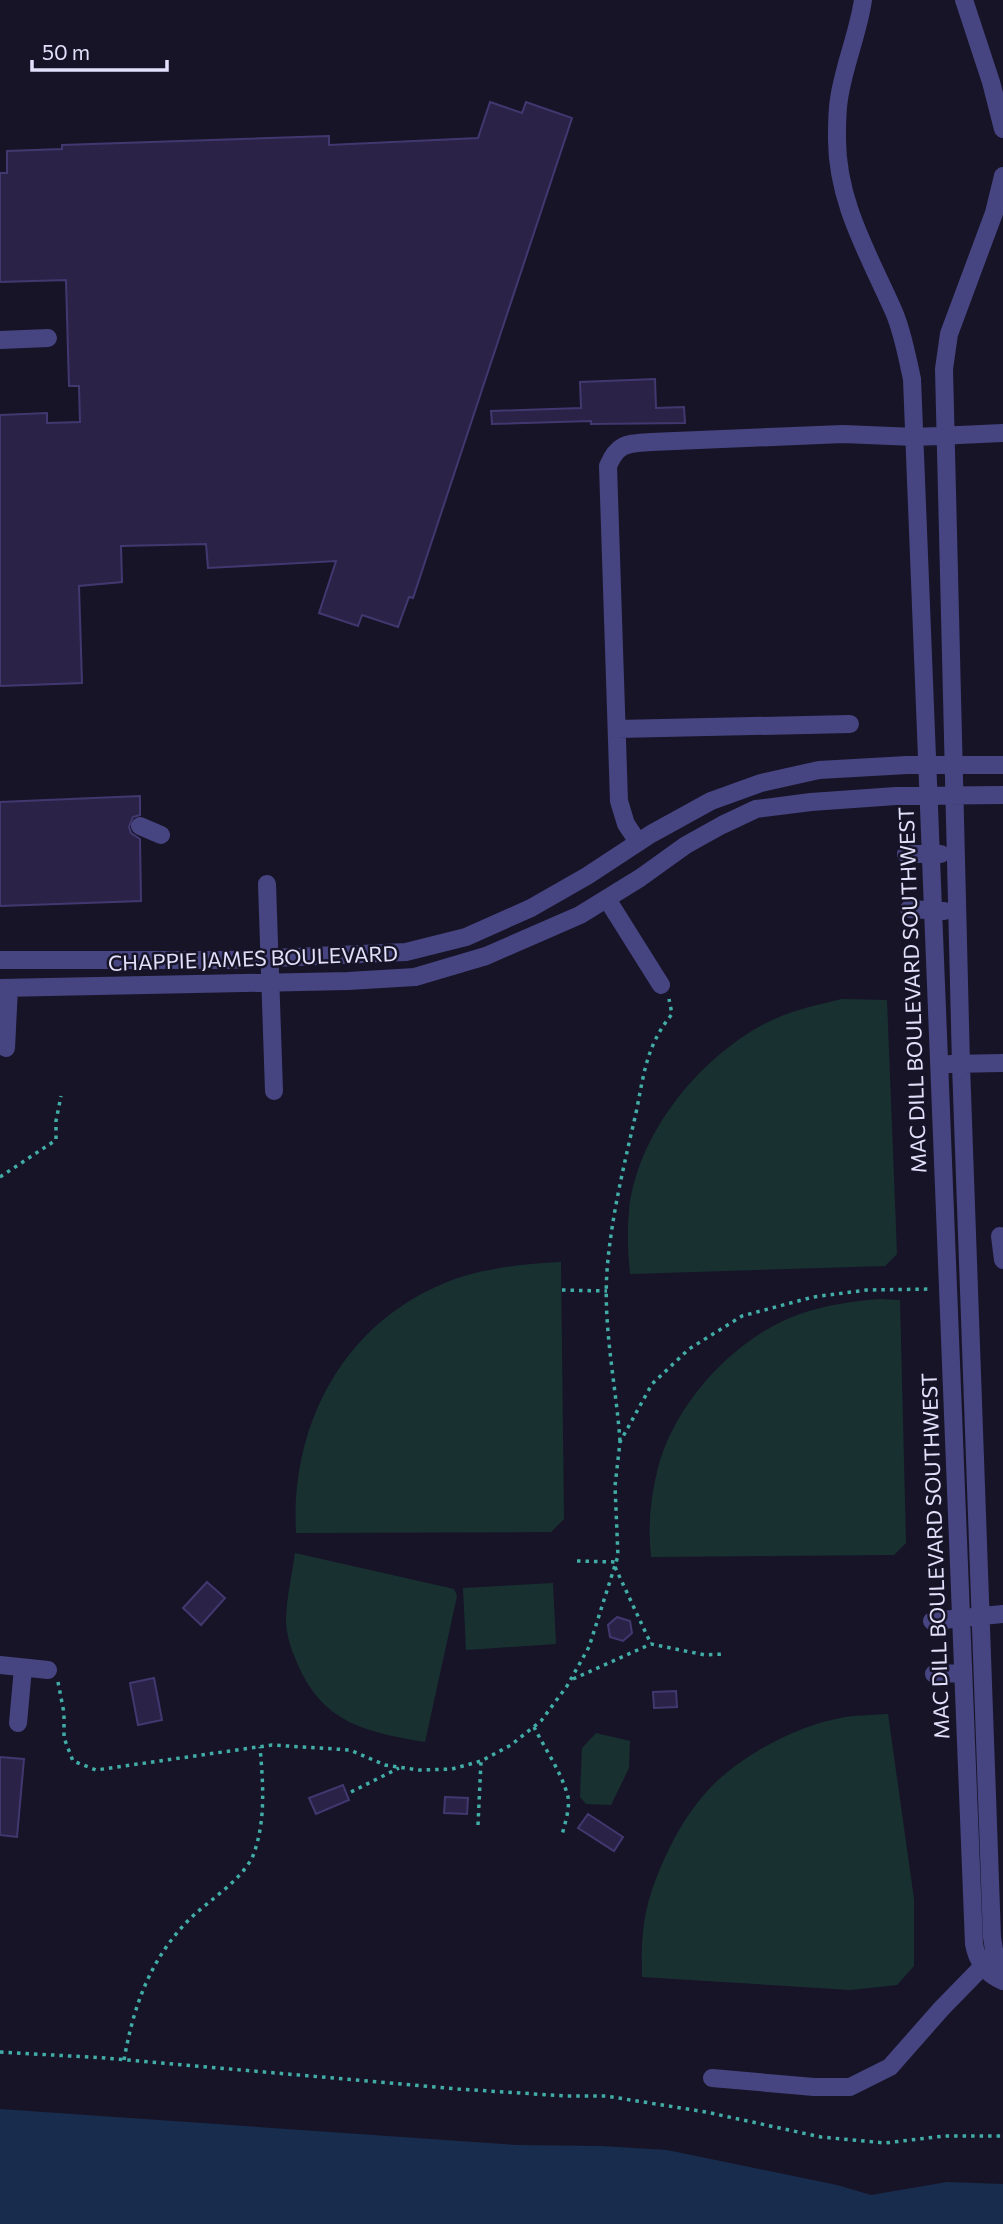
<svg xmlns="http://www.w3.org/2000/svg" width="1003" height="2224" font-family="Commissioner,sans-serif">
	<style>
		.green { fill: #183130 }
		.water { fill: #182d4d }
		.building { fill: #2a2347; stroke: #423870; stroke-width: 2 }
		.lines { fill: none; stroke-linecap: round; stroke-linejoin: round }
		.path { stroke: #41ada6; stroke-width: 3.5; stroke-dasharray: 3.5 5; stroke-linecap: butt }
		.minor { stroke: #474581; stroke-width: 18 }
		.labels { text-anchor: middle; stroke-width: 5; stroke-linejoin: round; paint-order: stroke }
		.street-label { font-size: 21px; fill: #e2e0fb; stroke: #171428 }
	</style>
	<rect width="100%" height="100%" fill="#171428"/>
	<path class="green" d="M 842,999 L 887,1000 L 897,1254 L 885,1266 L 630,1274 C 628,1253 627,1232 629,1211 C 637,1134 699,1058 766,1023 C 790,1011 816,1005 842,999 Z
		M 561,1262 L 564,1519 L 551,1532 L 296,1533 C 290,1421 347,1318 455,1279 C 490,1267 525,1264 561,1262 Z
		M 880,1299 L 900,1300 L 906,1543 L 894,1555 L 651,1557 C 648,1528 650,1500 657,1472 C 673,1404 735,1337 800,1314 C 826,1305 853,1301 880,1299 Z
		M 295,1553 L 454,1589 L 457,1596 L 425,1742 C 367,1732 324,1724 298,1665 C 291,1649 286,1635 286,1618 C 287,1596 292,1574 295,1553 Z
		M 553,1583 L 556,1644 L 466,1650 L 463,1588 Z
		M 888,1714 L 914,1899 L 914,1966 L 897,1985 L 851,1990 L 642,1977 C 642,1962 641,1948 643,1933 C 645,1904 657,1873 670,1847 C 682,1823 697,1800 717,1781 C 751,1750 800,1725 845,1717 C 859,1715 874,1715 888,1714 Z
		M 596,1733 L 630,1741 L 629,1768 L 611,1805 L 586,1804 L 580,1797 L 582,1748 Z"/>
	<path class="water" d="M 0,2109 L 516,2145 L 601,2146 L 667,2150 L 837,2185 L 871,2195 L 947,2182 L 1003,2184 L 1003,2224 L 0,2224 Z"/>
	<path class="building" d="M 490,102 L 522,113 L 526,102 L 572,118 L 413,598 L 409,597 L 398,627 L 362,615 L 358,626 L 319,613 L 336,561 L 208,568 L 206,544 L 121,546 L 122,582 L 79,586 L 82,683 L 0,686 L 0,415 L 47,413 L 47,423 L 80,422 L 79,386 L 69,386 L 66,280 L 0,282 L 0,173 L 7,173 L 7,151 L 62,149 L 62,145 L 329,136 L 329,145 L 478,138 Z
		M 655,379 L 656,408 L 684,407 L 685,423 L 591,424 L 591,421 L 492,424 L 491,411 L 581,408 L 580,382 Z
		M 140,796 L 140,815 L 133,817 L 129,827 L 131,833 L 140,839 L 141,901 L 0,906 L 0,802 Z
		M 207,1582 L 225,1598 L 201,1625 L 183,1608 Z
		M 617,1617 L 630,1621 L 632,1633 L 623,1641 L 610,1637 L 608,1625 Z
		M 154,1678 L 162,1720 L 138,1725 L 130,1683 Z
		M 676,1691 L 677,1707 L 654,1708 L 653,1692 Z
		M 0,1757 L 24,1759 L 17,1837 L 0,1835 Z
		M 343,1785 L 349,1800 L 316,1814 L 309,1798 Z
		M 445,1797 L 468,1798 L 467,1814 L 444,1813 Z
		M 588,1814 L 623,1837 L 614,1851 L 578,1828 Z"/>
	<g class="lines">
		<path class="path" d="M 0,1177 L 56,1140 L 56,1121 L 61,1096
			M 562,1290 L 607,1291
			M 620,1441 C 616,1385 603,1328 607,1271 C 611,1218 624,1165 636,1113 C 644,1074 646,1046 672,1014 L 669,999
			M 577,1561 L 617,1562
			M 615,1567 L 651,1644
			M 573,1679 L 651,1644 L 705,1655 L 724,1654
			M 58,1682 L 64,1713 L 64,1738 L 73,1761 L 96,1770 L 272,1745 L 350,1750 L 385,1765 L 419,1770 L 452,1769 L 481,1761 L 511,1745 L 541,1721 L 567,1686 L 589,1647 L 618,1556 L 615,1486 L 620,1442 L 652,1384 L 689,1349 L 742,1316 L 813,1297 L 867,1290 L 932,1289
			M 534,1727 C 545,1749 562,1773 568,1797 C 570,1809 565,1823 562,1835
			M 351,1792 L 399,1768
			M 478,1825 L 481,1761
			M 0,2052 L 105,2058 L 458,2089 L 566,2096 L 606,2096 L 706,2112 L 821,2137 L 885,2143 L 944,2136 L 1003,2136
			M 124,2060 C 134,2003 152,1954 195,1914 C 213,1898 246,1876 254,1853 C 266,1819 263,1783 260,1747"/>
		<path class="minor" d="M 863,0 C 858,34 844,65 839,99 C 837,111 837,124 837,136 C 836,201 869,255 894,312 C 903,333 907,357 912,379 L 974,1944 C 977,1961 987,1975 1003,1981
			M 964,0 L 991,82 L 1003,129
			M 1003,176 L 994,213 L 949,334 L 944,369 L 961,1065 L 992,1937 L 994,1950 L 1003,1971
			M 0,340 L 48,338
			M 617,729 L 850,724
			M 140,826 L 161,835
			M 638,842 L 626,824 L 619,801 L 608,466 C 618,442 628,444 651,442 L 843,434 L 915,437 L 1003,433
			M 906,854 L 941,854
			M 267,884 L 274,1091
			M 607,899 L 661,985
			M 909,909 L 944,911
			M 0,960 L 229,960 L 406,952 L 466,937 L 531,908 L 587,876 L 651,834 L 711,801 L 761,783 L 819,770 L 907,765 L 1003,765
			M 0,988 L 348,981 L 415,977 L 486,956 L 580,915 L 640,878 L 686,845 L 722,825 L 756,809 L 811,802 L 896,796 L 1003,795
			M 6,1048 L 9,988
			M 950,1064 L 1003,1063
			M 1000,1236 L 1003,1260
			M 932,1621 L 1003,1614
			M 0,1665 L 48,1670
			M 934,1674 L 963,1673
			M 18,1723 L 23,1668
			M 712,2078 L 814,2087 L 850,2087 L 890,2067 L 942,2008 L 983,1966"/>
	</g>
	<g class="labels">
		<g class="street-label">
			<text transform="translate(253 959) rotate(-2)" y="7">CHAPPIE JAMES BOULEVARD</text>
			<text transform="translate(913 990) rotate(-92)" y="7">MAC DILL BOULEVARD SOUTHWEST</text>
			<text transform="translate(936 1556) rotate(-92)" y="7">MAC DILL BOULEVARD SOUTHWEST</text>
		</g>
	</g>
	<path d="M32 60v10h135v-10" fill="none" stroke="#e2e0fb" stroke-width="3.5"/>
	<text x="42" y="60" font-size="21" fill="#e2e0fb" stroke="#171428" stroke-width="5" paint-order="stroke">50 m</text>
</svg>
